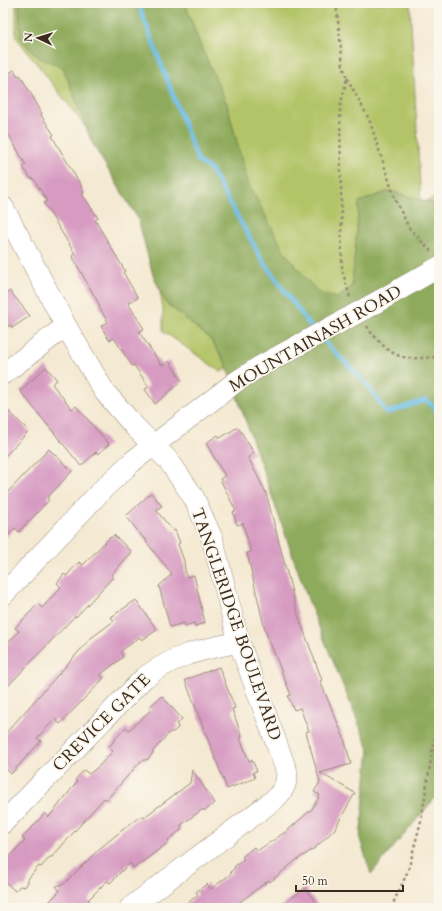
<svg xmlns="http://www.w3.org/2000/svg" width="442" height="911" font-family="Cardo,serif">
	<style>
		.green { fill: #b3c467; stroke: #777742 }
		.forest { fill: #8eaa5c; stroke: #646a3d }
		.lines { fill: none; stroke-linecap: round; stroke-linejoin: round }
		.stream { stroke: #69bce5; stroke-width: 4.5 }
		.building { fill: #d79bc2 }
		.minor-casing { stroke: #988a78; stroke-width: 22 }
		.path { stroke: #988a78; stroke-width: 2.5; stroke-dasharray: 3 3; stroke-linecap: butt }
		.minor { stroke: #fff; stroke-width: 21 }
		.minor-bridge-casing { stroke: #988a78; stroke-width: 22; stroke-linecap: butt }
		.minor-bridge { stroke: #fff; stroke-width: 21 }
		.labels { text-anchor: middle; stroke-width: 3.5; stroke-linejoin: round; paint-order: stroke }
		.street-label { font-size: 17px; fill: #3b2a1e; stroke: #fbf7ec }
	</style>
	<rect width="100%" height="100%" fill="#fbf7ec"/>
	<filter id="ink" filterUnits="userSpaceOnUse"><feTurbulence type="fractalNoise" baseFrequency=".025" numOctaves="2"/><feDisplacementMap in="SourceGraphic" scale="8" xChannelSelector="R" yChannelSelector="G"/><feConvolveMatrix kernelMatrix="1 2 1 2 8 2 1 2 1" color-interpolation-filters="sRGB"/></filter>
	<filter id="wash" filterUnits="userSpaceOnUse"><feTurbulence type="fractalNoise" baseFrequency=".012" numOctaves="4" result="noise"/><feDisplacementMap in="SourceGraphic" scale="16" xChannelSelector="R" yChannelSelector="G"/><feGaussianBlur stdDeviation="0.9" result="paint"/><feColorMatrix in="noise" values="0 0 0 0 0 0 0 0 0 0 0 0 0 0 0 0 0 1.4 0 .05"/><feComposite in="paint" operator="in"/></filter>
	<g filter="url(#wash)">
		<rect width="100%" height="100%" fill="#f4e9d2"/>
		<path class="green" d="M 16,3 L 410,3 L 421,203 L 439,196 L 439,250 L 221,372 L 163,331 L 163,308 L 142,203 L 119,170 L 16,37 Z"/>
		<path class="forest" d="M 19,3 L 185,3 L 199,42 L 227,104 L 247,181 L 284,251 L 306,279 L 319,293 L 337,298 L 352,286 L 359,202 L 389,191 L 432,203 L 439,209 L 439,793 L 371,874 L 360,839 L 369,749 L 310,605 L 225,362 L 210,339 L 166,303 L 153,275 L 138,219 L 92,143 L 63,67 L 38,57 L 20,38 Z"/>
		<g class="lines">
			<path class="stream" d="M 140,3 L 141,11 L 198,161 L 211,170 L 263,261 L 314,331
				M 322,339 L 365,382 L 387,413 L 426,400 L 439,412
				M 439,620 L 437,661 L 439,664"/>
		</g>
		<g id="blocks">
			<path class="building" d="M 14,70 L 18,76 L 20,75 L 38,106 L 42,114 L 41,115 L 54,135 L 52,136 L 80,184 L 84,193 L 82,194 L 98,218 L 95,220 L 125,271 L 123,272 L 138,298 L 128,303 L 144,329 L 139,332 L 160,363 L 163,365 L 169,361 L 182,381 L 155,404 L 145,389 L 149,387 L 134,365 L 132,366 L 114,338 L 109,340 L 101,326 L 108,322 L 99,307 L 100,306 L 72,256 L 75,254 L 44,203 L 47,201 L 33,178 L 31,179 L 23,167 L 26,165 L 3,125 L 3,77 Z
				M 10,291 L 30,316 L 12,328 L 11,325 L 3,329 L 3,296 Z
				M 46,367 L 57,380 L 52,384 L 72,409 L 76,406 L 109,444 L 98,454 L 96,452 L 81,466 L 20,391 Z
				M 3,406 L 29,431 L 3,458 Z
				M 238,427 L 254,453 L 248,457 L 266,493 L 298,615 L 322,680 L 320,681 L 344,738 L 351,764 L 320,773 L 355,793 L 334,830 L 315,848 L 295,861 L 270,882 L 269,880 L 232,908 L 181,908 L 198,895 L 196,892 L 207,884 L 211,889 L 232,873 L 230,872 L 235,868 L 234,867 L 244,859 L 242,857 L 254,847 L 257,851 L 287,831 L 312,809 L 320,795 L 314,792 L 320,782 L 306,732 L 309,731 L 300,708 L 294,710 L 288,696 L 291,695 L 265,630 L 247,553 L 251,552 L 243,523 L 237,525 L 233,512 L 236,511 L 220,479 L 225,476 L 206,443 L 218,435 L 220,438 Z
				M 49,449 L 72,471 L 47,498 L 49,500 L 19,532 L 15,528 L 3,540 L 3,497 Z
				M 151,493 L 162,506 L 156,510 L 173,531 L 175,530 L 180,543 L 178,544 L 184,561 L 186,577 L 194,575 L 205,623 L 195,626 L 194,623 L 185,626 L 184,623 L 170,627 L 159,586 L 172,574 L 147,543 L 145,538 L 144,539 L 126,516 Z
				M 114,535 L 132,552 L 111,575 L 113,577 L 76,617 L 75,616 L 3,691 L 3,648 L 19,631 L 15,628 L 38,604 L 42,608 L 61,587 L 57,583 L 64,574 L 66,576 L 79,562 L 83,565 L 110,537 L 111,538 Z
				M 136,600 L 157,630 L 142,640 L 140,637 L 121,651 L 123,657 L 100,675 L 104,678 L 60,724 L 55,719 L 37,738 L 41,741 L 11,774 L 3,766 L 3,736 L 91,638 L 114,621 L 111,617 Z
				M 219,667 L 235,708 L 232,709 L 242,737 L 240,738 L 249,761 L 252,760 L 257,771 L 253,772 L 255,778 L 227,789 L 185,680 Z
				M 162,696 L 182,719 L 177,724 L 178,728 L 173,732 L 170,732 L 153,751 L 153,753 L 148,759 L 141,761 L 106,800 L 104,798 L 52,857 L 50,857 L 41,867 L 39,866 L 28,879 L 28,882 L 25,887 L 20,886 L 15,891 L 3,880 L 3,864 L 25,840 L 22,838 L 45,813 L 49,817 L 77,782 L 75,780 L 84,770 L 89,774 L 98,767 L 113,751 L 109,747 L 116,738 L 126,727 L 129,730 L 151,710 L 149,707 Z
				M 192,770 L 215,803 L 204,811 L 203,809 L 181,825 L 181,830 L 168,840 L 169,842 L 134,868 L 130,863 L 110,883 L 107,881 L 88,900 L 96,908 L 43,908 L 60,891 L 56,886 L 64,884 L 99,849 L 131,823 L 141,816 L 143,818 L 190,783 Z
				M 305,888 L 320,908 L 278,908 Z"/>
		</g>
	</g>
	<g filter="url(#ink)">
		<use href="#blocks" fill-opacity="0" stroke="#988a78" stroke-width="1"/>
		<g class="lines">
			<g class="minor-casing">
				<path id="minor" d="M 3,207 L 66,326 L 104,391 L 134,426 L 169,461 L 194,498 L 212,538 L 239,642 L 287,772 C 287,784 283,791 275,799 L 130,908
					M 386,297 L 439,267
					M 3,374 L 66,326
					M 3,595 L 103,489 L 133,461 L 237,381 L 259,367
					M 3,823 L 144,678 C 176,654 201,650 239,642"/>
			</g>
			<path class="path" d="M 336,3 L 343,66 L 347,78 L 340,107 L 342,269 L 350,298
				M 347,78 L 369,119 L 395,199 L 409,228 L 431,251
				M 367,326 C 370,332 374,336 379,341 C 398,363 413,358 439,357
				M 391,908 L 408,871 L 421,821 L 439,710"/>
			<use href="#minor" class="minor"/>
			<g class="minor-bridge-casing">
				<path id="minor-bridge" d="M 259,367 L 386,297"/>
			</g>
			<use href="#minor-bridge" class="minor-bridge"/>
		</g>
	</g>
	<g class="labels">
		<g class="street-label">
			<text transform="translate(315 338) rotate(-30)" y="6">MOUNTAINASH ROAD</text>
			<text transform="translate(237 624) rotate(71)" y="6">TANGLERIDGE BOULEVARD</text>
			<text transform="translate(101 722) rotate(-45)" y="6">CREVICE GATE</text>
		</g>
	</g>
	<rect width="442" height="911" fill="none" stroke="#fbf7ec" stroke-width="16"/>
	<g transform="translate(38 38) rotate(274)" stroke="#fbf7ec" stroke-width="3" paint-order="stroke">
	<path d="M0-3L7 15L0 10L-7 15Z" fill="#3b2a1e"/>
	<text y="-6" font-size="11" font-weight="bold" text-anchor="middle" fill="#3b2a1e">N</text>
	</g>
	<path d="M296 885v6h107v-6" fill="none" stroke="#3b2a1e" stroke-width="2"/>
	<text x="302" y="885" font-size="12" fill="#3b2a1e" stroke="#fbf7ec" stroke-width="3" paint-order="stroke">50 m</text>
</svg>
